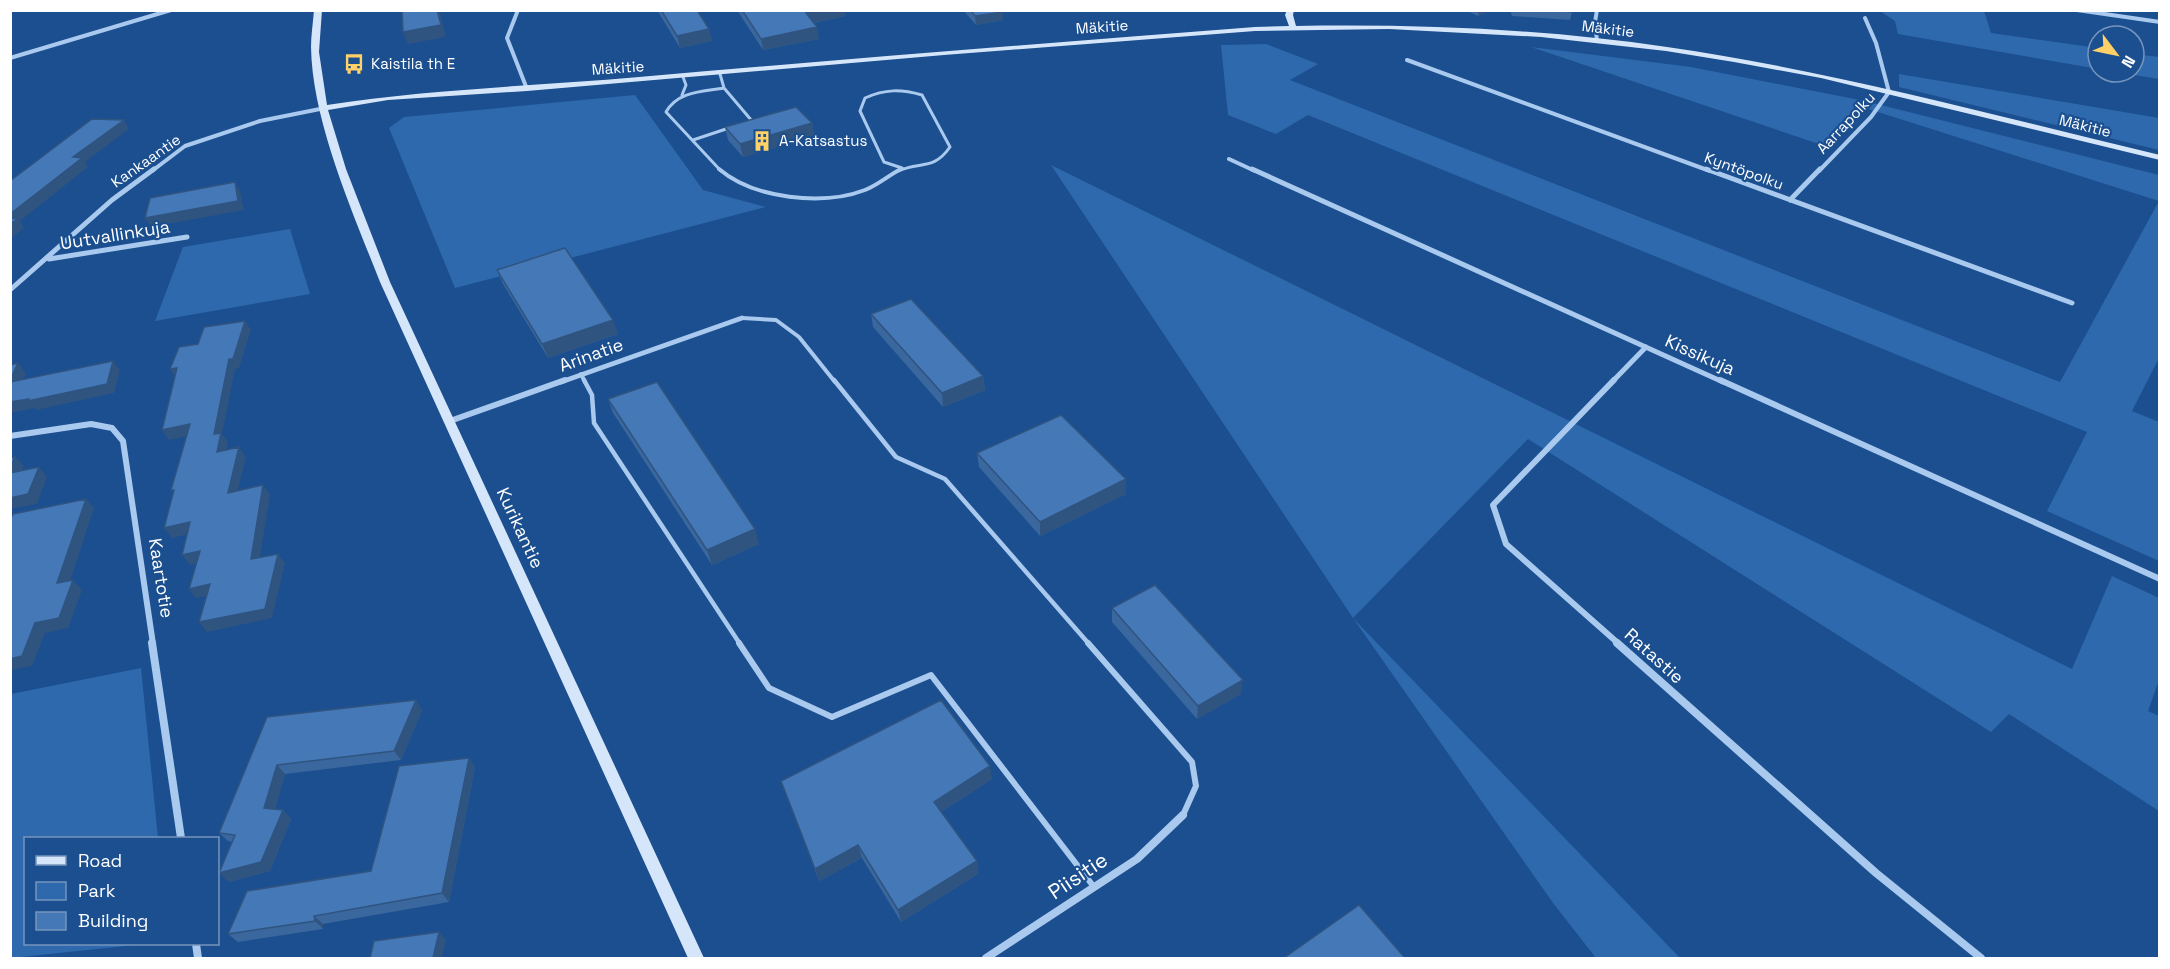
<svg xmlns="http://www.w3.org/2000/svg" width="2170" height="969" font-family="'Space Grotesk',sans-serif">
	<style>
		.green { fill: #2e69ad }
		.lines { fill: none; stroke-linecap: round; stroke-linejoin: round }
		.lane-far3 { stroke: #a9c9ee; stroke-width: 3 }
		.lane-far2 { stroke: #a9c9ee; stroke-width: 4 }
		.lane-far1 { stroke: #a9c9ee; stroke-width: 4.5 }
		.lane { stroke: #a9c9ee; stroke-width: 6 }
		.street-far3 { stroke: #a9c9ee; stroke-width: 4 }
		.street-far2 { stroke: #a9c9ee; stroke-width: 5 }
		.street-far1 { stroke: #a9c9ee; stroke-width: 6 }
		.street { stroke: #a9c9ee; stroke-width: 8 }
		.secondary { fill: #d6e6fa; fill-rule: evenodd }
		.wall { fill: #3a679d }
		.shaded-wall { fill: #305480 }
		.building { fill: #4478b7; stroke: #305480; stroke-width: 1.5 }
		.labels { text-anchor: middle; stroke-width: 4.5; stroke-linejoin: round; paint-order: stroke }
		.far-street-label { font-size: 15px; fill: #fff; stroke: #1b4f8f }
		.far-poi-label { font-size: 15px; fill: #fff; stroke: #1b4f8f; text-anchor: start }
		.street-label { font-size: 18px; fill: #fff; stroke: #1b4f8f }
		.near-street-label { font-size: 21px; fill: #fff; stroke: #1b4f8f }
	</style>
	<rect width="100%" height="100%" fill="#1b4f8f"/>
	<path class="green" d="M 1880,11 L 1984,11 L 1991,33 L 2098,48 L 2098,69 L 1898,34 L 1895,21 Z
		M 1266,44 L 1318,64 L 1290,80 L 2060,382 L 2159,201 L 1859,106 L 1822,145 L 1531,47 L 1691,67 L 1865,101 L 2159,175 L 2159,358 L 2132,411 L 2159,422 L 2159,561 L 2047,511 L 2087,432 L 1308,115 L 1276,134 L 1228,115 L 1221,45 Z
		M 2134,54 L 2159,57 L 2159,79 L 2116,72 L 2134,72 Z
		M 1899,74 L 2159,118 L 2159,150 L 1899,87 Z
		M 635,95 L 703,190 L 766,207 L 455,288 L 389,128 L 404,117 Z
		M 1051,165 L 2072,669 L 2112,576 L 2159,598 L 2159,680 L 2148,711 L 2159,716 L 2159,811 L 2009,714 L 1991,732 L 1528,439 L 1353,618 L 1680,958 L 1596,958 L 1553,903 L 1353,618 Z
		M 290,229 L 310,294 L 155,321 L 183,247 Z
		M 141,668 L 158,838 L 26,838 L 26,944 L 145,944 L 11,958 L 11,694 Z"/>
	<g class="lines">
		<path class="lane-far3" d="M 720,74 L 724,88
			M 682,95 L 686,85 L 683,77
			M 693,140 L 729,128
			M 721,171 L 666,112 C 678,91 702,92 724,88 L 752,121 L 749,122
			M 898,171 C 921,161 933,171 950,147 L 922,95 C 901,89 885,89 865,98 L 860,111 L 884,162 L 902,168"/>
		<path class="lane-far2" d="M 719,169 C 754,199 823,206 865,190 C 878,185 889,175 901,169
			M 742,318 L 776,320 L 799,337 L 835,382
			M 581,374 L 585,382"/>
		<path class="lane-far1" d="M 584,380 L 592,395 L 594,423 L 740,644
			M 834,380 L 896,457 L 945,479 L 1089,644"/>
		<path class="lane" d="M 739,643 L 769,688 L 832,717 L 931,675 L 1094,887
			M 1088,643 L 1192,762 L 1196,786 L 1183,815"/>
		<path class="street-far3" d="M 518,10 L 507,38 L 527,89
			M 1597,10 L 1595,22 L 1597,41
			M 2077,10 L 2160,22
			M 10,58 L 171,10
			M 1407,60 L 1710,171
			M 1229,159 L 1255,171
			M 152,171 L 185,146 L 260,121 L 325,108
			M 1819,171 L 1871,117 L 1889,92 L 1876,43 L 1865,18"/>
		<path class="street-far2" d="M 1252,169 L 1723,382
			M 1706,169 L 2072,303
			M 1790,200 L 1820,169
			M 49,259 L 187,237
			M 10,290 L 112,200 L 154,169
			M 561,382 L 742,318
			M 1612,382 L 1646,347"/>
		<path class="street-far1" d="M 1614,380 L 1493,505 L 1506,544 L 1619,644
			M 1720,380 L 2160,579
			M 450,421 L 565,380
			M 10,436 L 91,424 L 112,428 L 123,441 L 153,644"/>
		<path class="street" d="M 152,643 L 181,838
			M 1617,643 L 1876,873 L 1981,958
			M 196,944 L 198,958
			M 986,958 L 1137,859 L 1183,815"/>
		<path class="secondary" d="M 314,10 L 322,10 L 319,52 L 327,105 C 430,89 536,86 639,77 C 845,59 1050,43 1255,27 L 1289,26 L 1285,15 L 1287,10 L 1294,10 L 1293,15 L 1296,26 C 1420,24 1545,29 1667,47 C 1834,71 1996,116 2160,155 L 2160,160 L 1821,78 L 1734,62 L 1666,51 L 1541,37 L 1389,29 L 1255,31 L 944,55 L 527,91 L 388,100 L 328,110 L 346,169 L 390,282 L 704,958 L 688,958 L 380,282 C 353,213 312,121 311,47 C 311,35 313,23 314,10 Z"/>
	</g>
	<path class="wall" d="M 657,10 L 697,10 L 712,41 L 680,48 Z
		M 737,10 L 844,10 L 845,16 L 814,23 L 819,39 L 763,50 Z
		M 963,10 L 1000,10 L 1003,20 L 976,25 Z
		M 1465,10 L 1491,10 L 1478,16 Z
		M 1510,10 L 1572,10 L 1572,12 L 1570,20 L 1512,16 Z
		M 812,123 L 814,136 L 743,157 L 728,140 L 725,127 Z
		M 497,270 L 618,334 L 548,358 L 503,284 Z
		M 871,314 L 983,376 L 985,390 L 943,407 L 873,327 Z
		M 608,399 L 759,544 L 712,565 L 613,413 Z
		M 977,453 L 1126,479 L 1126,494 L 1040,536 L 979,467 Z
		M 1112,608 L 1241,694 L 1197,719 L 1112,622 Z
		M 422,710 L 401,760 L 285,774 L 275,809 L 283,810 L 291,819 L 270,871 L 229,882 L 219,873 L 232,842 L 228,841 L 219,833 L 267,717 Z
		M 475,767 L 449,902 L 323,924 L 323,929 L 238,942 L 228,934 L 371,871 Z
		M 992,779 L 941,812 L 977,861 L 978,874 L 901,922 L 862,858 L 819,881 L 781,781 Z"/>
	<path class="shaded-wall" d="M 437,10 L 459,10 L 440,13 L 446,37 L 408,44 L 403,32 Z
		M 818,10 L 844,10 L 845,16 L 808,24 L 806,13 Z
		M 1479,10 L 1491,10 L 1478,16 Z
		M 1003,12 L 1003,20 L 976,25 L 975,16 Z
		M 817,27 L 819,39 L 763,50 L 761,39 Z
		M 709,29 L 712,41 L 680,48 L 677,36 Z
		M 124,120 L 129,129 L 85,162 L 88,167 L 20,221 L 24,228 L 10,239 L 10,214 L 73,157 Z
		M 812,123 L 814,136 L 743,157 L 740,144 Z
		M 235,182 L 240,191 L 244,210 L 151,227 L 145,218 Z
		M 613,320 L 618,334 L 548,358 L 542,344 Z
		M 245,321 L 251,330 L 239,368 L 235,369 L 222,434 L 228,442 L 224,461 L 217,452 L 214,434 L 229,359 Z
		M 113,361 L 120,370 L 114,393 L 36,410 L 35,408 L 10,413 L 10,402 Z
		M 18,363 L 26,373 L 17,392 L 10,384 L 10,380 Z
		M 177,368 L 177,379 L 170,369 Z
		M 983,376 L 985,390 L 943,407 L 942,393 Z
		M 190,424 L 197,434 L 169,440 L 162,430 Z
		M 239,447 L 246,457 L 235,502 L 228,493 Z
		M 15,457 L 24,466 L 17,483 L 10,476 L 10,468 Z
		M 39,467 L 47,477 L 37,504 L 10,509 L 10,498 Z
		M 1126,479 L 1126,494 L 1040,536 L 1040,522 Z
		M 263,485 L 270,495 L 258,569 L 251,559 Z
		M 86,499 L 94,508 L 66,593 L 57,583 Z
		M 190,522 L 197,532 L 172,538 L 164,528 Z
		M 755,529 L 759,544 L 712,565 L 707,550 Z
		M 200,551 L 208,561 L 190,565 L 182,555 Z
		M 278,554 L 285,563 L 272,618 L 207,632 L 199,622 Z
		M 73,580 L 82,590 L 68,628 L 45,633 L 32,666 L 10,670 L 10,659 L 35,623 Z
		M 210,584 L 217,594 L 196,598 L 189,589 Z
		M 1243,680 L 1241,694 L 1197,719 L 1198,706 Z
		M 416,700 L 422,710 L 401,760 L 394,751 Z
		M 469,758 L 475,767 L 449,902 L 442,893 Z
		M 277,765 L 285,774 L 273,817 L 264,808 Z
		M 990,766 L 992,779 L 936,815 L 934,802 Z
		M 283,810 L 291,819 L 270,871 L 229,882 L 219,873 Z
		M 858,845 L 862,858 L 819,881 L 815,869 Z
		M 977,861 L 978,874 L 901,922 L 898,910 Z
		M 314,916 L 323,924 L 323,929 L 315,921 Z
		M 439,932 L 446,940 L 442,958 L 433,958 Z"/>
	<path class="building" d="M 402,10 L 437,10 L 441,25 L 403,32 Z
		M 661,10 L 697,10 L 709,29 L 677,36 Z
		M 742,10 L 818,10 L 806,13 L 817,27 L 761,39 Z
		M 970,10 L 1000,10 L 1003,12 L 975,16 Z
		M 1550,10 L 1572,10 L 1572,12 Z
		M 796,107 L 812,123 L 740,144 L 725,127 Z
		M 92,119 L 124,120 L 73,157 L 82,158 L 10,214 L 10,181 Z
		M 235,182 L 238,201 L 145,218 L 150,198 Z
		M 10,218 L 18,219 L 10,224 Z
		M 565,248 L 613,320 L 542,344 L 497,270 Z
		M 911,299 L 983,376 L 942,393 L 871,314 Z
		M 245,321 L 233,359 L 229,359 L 214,434 L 221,433 L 217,452 L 239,447 L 228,493 L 263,485 L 251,559 L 278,554 L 265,609 L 199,622 L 210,584 L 189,589 L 200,551 L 182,555 L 190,522 L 164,528 L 174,490 L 171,490 L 190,424 L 162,430 L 177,368 L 170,369 L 179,347 L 198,344 L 204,327 Z
		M 113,361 L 107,384 L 28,401 L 29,399 L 10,402 L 10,382 Z
		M 18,363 L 10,380 L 10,365 Z
		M 657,382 L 755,529 L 707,550 L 608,399 Z
		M 1061,415 L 1126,479 L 1040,522 L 977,453 Z
		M 15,457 L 10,468 L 10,458 Z
		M 39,467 L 28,494 L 10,498 L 10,473 Z
		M 86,499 L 57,583 L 73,580 L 59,618 L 35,623 L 22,656 L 10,659 L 10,520 L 13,514 Z
		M 1155,585 L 1243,680 L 1198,706 L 1112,608 Z
		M 416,700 L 394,751 L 277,765 L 264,808 L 283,810 L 261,862 L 219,873 L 235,835 L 219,833 L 267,717 Z
		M 941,700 L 990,766 L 934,802 L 977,861 L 898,910 L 858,845 L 815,869 L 781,781 Z
		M 469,758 L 442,893 L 314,916 L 315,921 L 228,934 L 247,891 L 371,871 L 399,766 Z
		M 1359,905 L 1405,958 L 1284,958 Z
		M 439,932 L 433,958 L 370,958 L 374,941 Z"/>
	<defs>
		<g id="bus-bare" transform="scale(1.62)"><path d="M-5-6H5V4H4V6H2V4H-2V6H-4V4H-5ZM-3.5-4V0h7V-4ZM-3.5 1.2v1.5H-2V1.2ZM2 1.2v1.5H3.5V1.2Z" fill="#ffd166" stroke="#1b4f8f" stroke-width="2.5" paint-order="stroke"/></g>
		<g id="building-bare" transform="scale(1.62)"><path d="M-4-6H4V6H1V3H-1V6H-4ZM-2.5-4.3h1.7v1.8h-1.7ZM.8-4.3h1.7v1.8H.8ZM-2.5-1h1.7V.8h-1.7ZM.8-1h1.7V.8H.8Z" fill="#ffd166" stroke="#1b4f8f" stroke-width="2.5" paint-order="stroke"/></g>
	</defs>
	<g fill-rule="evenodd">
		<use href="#bus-bare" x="354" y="64"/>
		<use href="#building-bare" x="762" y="141"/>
	</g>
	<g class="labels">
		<g class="far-street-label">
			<text transform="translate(1102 27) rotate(-4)" y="5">Mäkitie</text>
			<text transform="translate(1608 29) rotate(7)" y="5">Mäkitie</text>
			<text transform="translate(618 68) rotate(-4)" y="5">Mäkitie</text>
			<text transform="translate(1846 123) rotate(-47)" y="5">Aarrapolku</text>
			<text transform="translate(2085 126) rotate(14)" y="5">Mäkitie</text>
			<text transform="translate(146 161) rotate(-35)" y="5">Kankaantie</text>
			<text transform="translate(1744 171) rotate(20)" y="5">Kyntöpolku</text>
		</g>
		<g class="far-poi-label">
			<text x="371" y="69">Kaistila th E</text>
			<text x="779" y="146">A-Katsastus</text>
		</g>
		<g class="street-label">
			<text transform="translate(115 235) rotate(-9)" y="6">Uutvallinkuja</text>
			<text transform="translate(591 355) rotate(-20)" y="6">Arinatie</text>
			<text transform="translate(1700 355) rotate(24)" y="6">Kissikuja</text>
			<text transform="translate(520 528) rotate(65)" y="6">Kurikantie</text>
			<text transform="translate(161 578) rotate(81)" y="6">Kaartotie</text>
			<text transform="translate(1654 656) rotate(42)" y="6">Ratastie</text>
		</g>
		<g class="near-street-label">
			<text transform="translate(1078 876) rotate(-34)" y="7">Piisitie</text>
		</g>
	</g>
	<rect width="2170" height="969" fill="none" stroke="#ffffff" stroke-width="24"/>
	<rect x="24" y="837" width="195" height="108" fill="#1b4f8f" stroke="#7695bc" stroke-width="1.5"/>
	<rect x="36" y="856" width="30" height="9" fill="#d6e6fa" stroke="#7695bc" stroke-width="1.5"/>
	<text x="78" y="867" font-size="18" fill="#ffffff">Road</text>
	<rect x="36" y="882" width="30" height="18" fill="#2e69ad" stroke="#7695bc" stroke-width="1.5"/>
	<text x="78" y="897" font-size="18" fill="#ffffff">Park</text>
	<rect x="36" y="912" width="30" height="18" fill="#4478b7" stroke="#7695bc" stroke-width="1.5"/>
	<text x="78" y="927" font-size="18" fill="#ffffff">Building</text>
	<g transform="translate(2116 54) rotate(122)"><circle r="28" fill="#1b4f8f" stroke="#7695bc" stroke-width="1.5"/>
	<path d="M0-4.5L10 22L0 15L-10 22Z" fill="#ffd166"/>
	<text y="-9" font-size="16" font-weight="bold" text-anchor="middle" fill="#ffffff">N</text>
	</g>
</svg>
